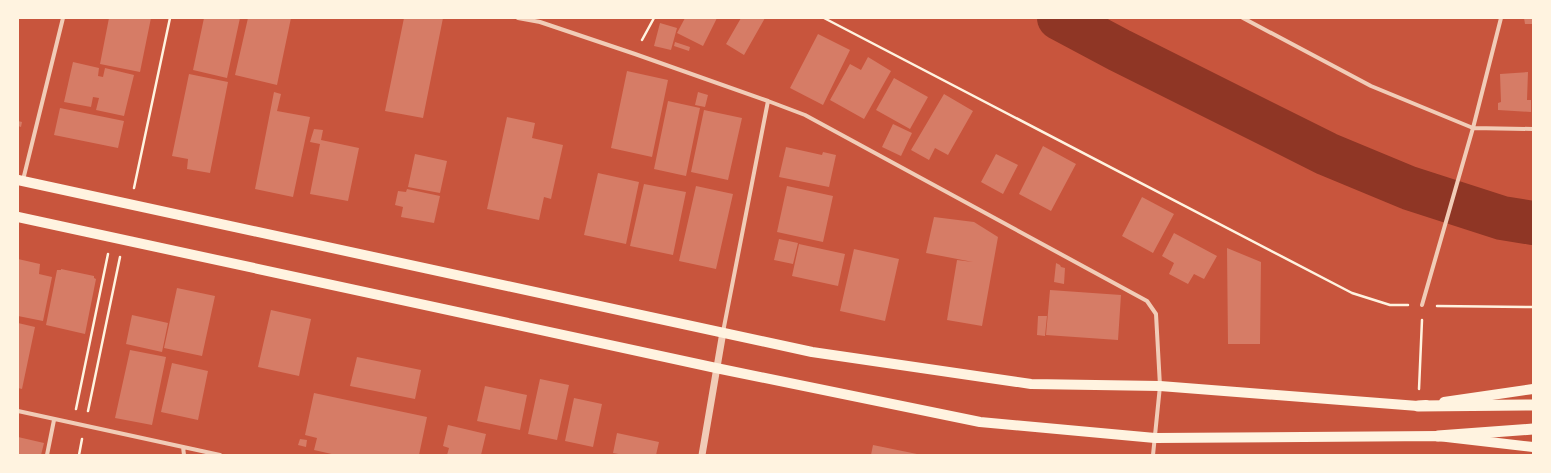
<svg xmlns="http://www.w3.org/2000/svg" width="1551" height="473" font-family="'Playfair Display',serif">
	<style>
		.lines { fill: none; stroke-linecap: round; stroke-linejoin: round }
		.river { stroke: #8f3625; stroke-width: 44 }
		.building { fill: #d67c66 }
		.path { stroke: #fff3e0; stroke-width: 2.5 }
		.minor { stroke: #f1ccb7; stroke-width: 4 }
		.tertiary { stroke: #f1ccb7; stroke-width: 7 }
		.primary { stroke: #fff3e0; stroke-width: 10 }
		.trunk { stroke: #fff3e0; stroke-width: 11 }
	</style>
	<rect width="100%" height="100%" fill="#c8553d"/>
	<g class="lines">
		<path class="river" d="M 1059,18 L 1119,50 L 1327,154 L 1409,188 L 1502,218 L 1533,223"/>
	</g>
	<path class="building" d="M 109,18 L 151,18 L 140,72 L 100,64 Z
		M 204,18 L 240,18 L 227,78 L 193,70 Z
		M 248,18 L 291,18 L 277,85 L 235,75 Z
		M 404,18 L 443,18 L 423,118 L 385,111 Z
		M 685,18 L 717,18 L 703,46 L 677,33 Z
		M 741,18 L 765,18 L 744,55 L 726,44 Z
		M 1524,18 L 1533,18 L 1533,24 L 1525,24 Z
		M 660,23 L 677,28 L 671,50 L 654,46 Z
		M 818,34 L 850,50 L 823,105 L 790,88 Z
		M 675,42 L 690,47 L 689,51 L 674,46 Z
		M 868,57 L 891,71 L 864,119 L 830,100 L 850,64 L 861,70 Z
		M 73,62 L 99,68 L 98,76 L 103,77 L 105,68 L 134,75 L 124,116 L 96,110 L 99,98 L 93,97 L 91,107 L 64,102 Z
		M 627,71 L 668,80 L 652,157 L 611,148 Z
		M 1528,72 L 1527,100 L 1531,100 L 1531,112 L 1498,110 L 1498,103 L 1501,102 L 1500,74 Z
		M 189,74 L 228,82 L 210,173 L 187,169 L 188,159 L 172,156 Z
		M 894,78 L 928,97 L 910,129 L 876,110 Z
		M 274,92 L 281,94 L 277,111 L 310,117 L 293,197 L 255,189 Z
		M 698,92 L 708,95 L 705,107 L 695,105 Z
		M 944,94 L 973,111 L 948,155 L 935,148 L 929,160 L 911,150 Z
		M 668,101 L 700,108 L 686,176 L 654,169 Z
		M 60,108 L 124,121 L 118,148 L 54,135 Z
		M 704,110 L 742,118 L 728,180 L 691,172 Z
		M 507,117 L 535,123 L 532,138 L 563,145 L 551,199 L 544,197 L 539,220 L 487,209 Z
		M 18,121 L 22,122 L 21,127 L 18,126 Z
		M 893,124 L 912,133 L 901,156 L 882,147 Z
		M 314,129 L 323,130 L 321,140 L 359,148 L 348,201 L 310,194 L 320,144 L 310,142 Z
		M 1043,146 L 1076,164 L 1051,211 L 1019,194 Z
		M 786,147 L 822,155 L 823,152 L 836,155 L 829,187 L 779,177 Z
		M 415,154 L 447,161 L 440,193 L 408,187 Z
		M 996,154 L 1018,165 L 1003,194 L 981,182 Z
		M 598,173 L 639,182 L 626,244 L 584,235 Z
		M 644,184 L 686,192 L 673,255 L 630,246 Z
		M 696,186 L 733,194 L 716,269 L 679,261 Z
		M 787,186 L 833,196 L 823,242 L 777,232 Z
		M 407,189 L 440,196 L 434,223 L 401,217 L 403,207 L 395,205 L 398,191 L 406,192 Z
		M 1142,197 L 1174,214 L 1153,253 L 1122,236 Z
		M 934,217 L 974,222 L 998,237 L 982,326 L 947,320 L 957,260 L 973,262 L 926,253 Z
		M 1174,233 L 1217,256 L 1204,279 L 1194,274 L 1188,284 L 1169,274 L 1174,263 L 1162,256 Z
		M 779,239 L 798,243 L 793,264 L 774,260 Z
		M 799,244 L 845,254 L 838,286 L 792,276 Z
		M 1227,248 L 1261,262 L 1260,344 L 1228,344 Z
		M 854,249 L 899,259 L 885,321 L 840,311 Z
		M 18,259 L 40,264 L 39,274 L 52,277 L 43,321 L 18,316 Z
		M 1056,263 L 1060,265 L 1061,267 L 1065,268 L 1064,284 L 1054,282 Z
		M 61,269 L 94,276 L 94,278 L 96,279 L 85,334 L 46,325 L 57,270 L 61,270 Z
		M 177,288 L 215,296 L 202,356 L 164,348 Z
		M 1050,290 L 1121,295 L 1118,340 L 1046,335 Z
		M 271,310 L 311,319 L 299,376 L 258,367 Z
		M 132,315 L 168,323 L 162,352 L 126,344 Z
		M 1038,316 L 1047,316 L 1045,336 L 1037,335 Z
		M 18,323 L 35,327 L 22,389 L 18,388 Z
		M 130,350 L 166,357 L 152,425 L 115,418 Z
		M 357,357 L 421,370 L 415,399 L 350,386 Z
		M 172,363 L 208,371 L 198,420 L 161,412 Z
		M 540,379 L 569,385 L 557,440 L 528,434 Z
		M 485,386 L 527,395 L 520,430 L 477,421 Z
		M 314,393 L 427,417 L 419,455 L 336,455 L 314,450 L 317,438 L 305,435 Z
		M 574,398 L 602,404 L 593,447 L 565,441 Z
		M 448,425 L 486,434 L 481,455 L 447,455 L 449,448 L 443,446 Z
		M 617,433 L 659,442 L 656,455 L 624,455 L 613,453 Z
		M 18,437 L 44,443 L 41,455 L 18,455 Z
		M 300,439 L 307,440 L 306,447 L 298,445 Z
		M 873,445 L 917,454 L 917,455 L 871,455 Z"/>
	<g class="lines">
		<path class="path" d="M 824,18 L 1352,293 L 1390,305 L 1408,305
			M 642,40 L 654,18
			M 134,188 L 170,18
			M 1437,306 L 1533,307
			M 1419,389 L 1422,320
			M 76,409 L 108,254
			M 88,411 L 120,257
			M 79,455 L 82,439"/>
		<path class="minor" d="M 518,18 L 540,22 L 635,54 L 768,101
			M 1243,18 L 1371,86 L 1473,128 L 1533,129
			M 23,180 L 63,18
			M 1422,305 L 1473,128 L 1501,18
			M 723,332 L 768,101 L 805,115 L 1147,301 L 1156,314 L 1160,386 L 1153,455
			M 18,411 L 220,455
			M 183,447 L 184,455
			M 47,455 L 54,420"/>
		<path class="tertiary" d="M 702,455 L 723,332"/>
		<path class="primary" d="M 18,180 L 812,352 L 1031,384 L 1160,386 L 1418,406 L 1426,405
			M 18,217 L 716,368 L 980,422 L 1155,438 L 1438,436 L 1533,447
			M 1444,402 L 1533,389"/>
		<path class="trunk" d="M 1418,406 L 1533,405
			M 1438,436 L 1533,429"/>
	</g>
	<rect width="1551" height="473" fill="none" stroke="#fff3e0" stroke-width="38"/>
</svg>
